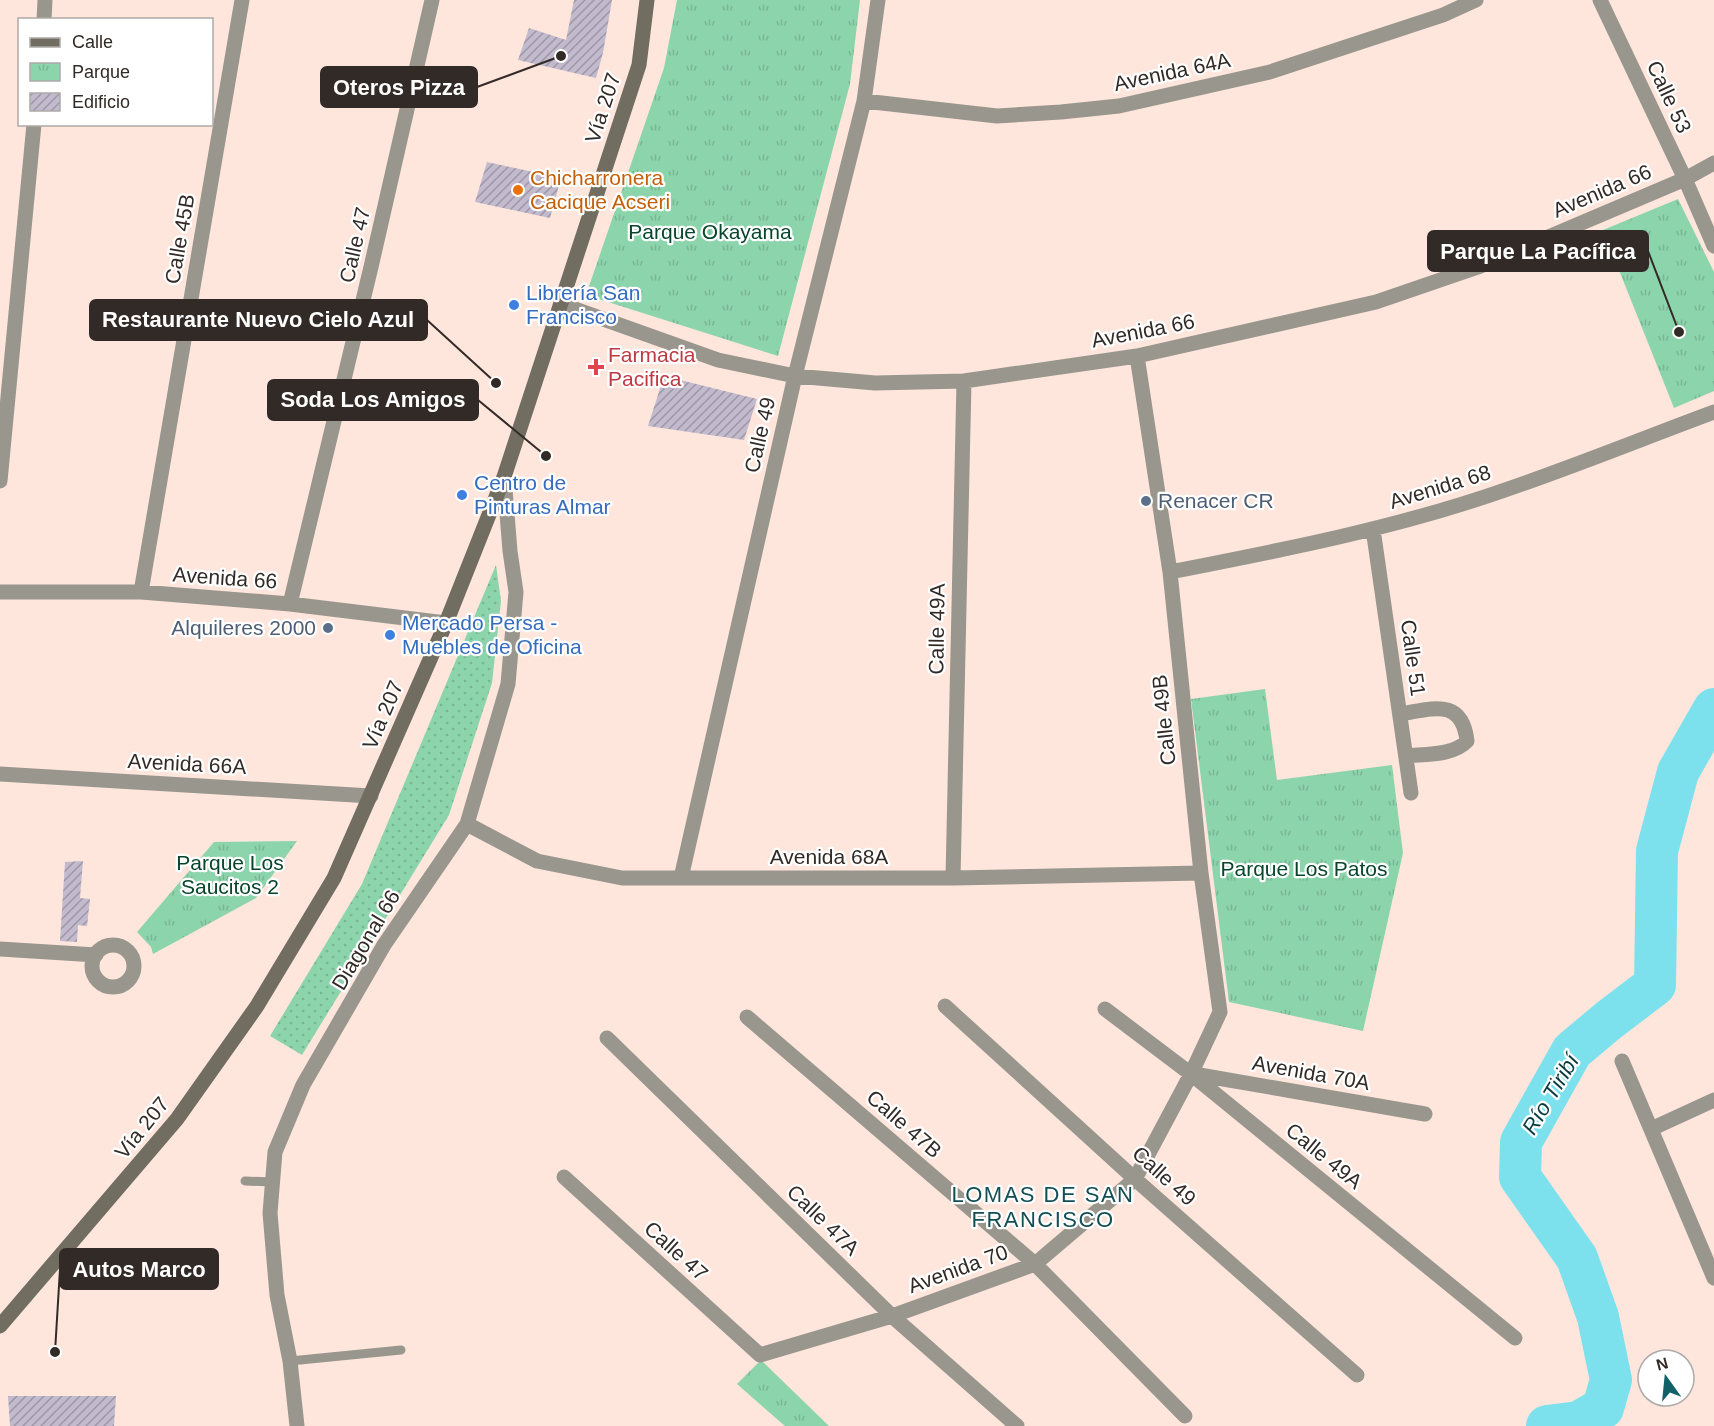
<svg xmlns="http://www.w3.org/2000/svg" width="1714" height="1426" font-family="Helvetica,sans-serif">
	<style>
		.grass { fill: url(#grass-dots) }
		.park { fill: url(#park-tufts) }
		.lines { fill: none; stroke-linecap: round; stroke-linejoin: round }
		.river { stroke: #7de1ed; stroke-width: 42 }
		.building { fill: url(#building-hatch) }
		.service { stroke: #99968d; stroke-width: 9 }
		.minor { stroke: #99968d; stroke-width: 15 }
		.secondary { stroke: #716d61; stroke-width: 15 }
		.food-dot { fill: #e8710a; stroke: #fff; stroke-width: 2 }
		.shop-dot { fill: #3f7fe0; stroke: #fff; stroke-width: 2 }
		.health-dot { fill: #e0444e; stroke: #fff; stroke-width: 2 }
		.service-dot { fill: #5c6f8a; stroke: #fff; stroke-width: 2 }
		.labels { text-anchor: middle; stroke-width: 4.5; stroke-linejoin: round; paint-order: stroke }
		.street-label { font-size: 21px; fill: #322a26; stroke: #fff }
		.food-label { font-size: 21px; fill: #c56008; stroke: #fff; text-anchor: start }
		.park-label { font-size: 21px; fill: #08462b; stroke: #fff }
		.shop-label { font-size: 21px; fill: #366cbe; stroke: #fff; text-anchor: start }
		.health-label { font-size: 21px; fill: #be3a42; stroke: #fff; text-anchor: start }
		.service-label { font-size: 21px; fill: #4e5e75; stroke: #fff; text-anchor: start }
		.water-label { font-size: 22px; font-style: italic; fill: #0a3b41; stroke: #fff }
		.neighbourhood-label { font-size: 22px; letter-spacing: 1.5px; fill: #124f55; stroke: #fff }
		.leader { fill: none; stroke: #322a26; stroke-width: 2 }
		.callout-dot { fill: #322a26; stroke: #fff; stroke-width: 2 }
		.callout { fill: #322a26; stroke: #322a26; stroke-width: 2 }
		.callout-label { font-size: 22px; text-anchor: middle; font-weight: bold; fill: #fff }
	</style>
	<defs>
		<pattern id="grass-dots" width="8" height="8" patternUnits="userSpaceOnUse" patternTransform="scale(1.5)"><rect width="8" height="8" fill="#8cd4ac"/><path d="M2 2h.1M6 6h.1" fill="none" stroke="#79b694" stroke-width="1.8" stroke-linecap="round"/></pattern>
		<pattern id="park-tufts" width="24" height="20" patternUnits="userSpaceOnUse" patternTransform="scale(1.5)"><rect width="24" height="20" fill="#8cd4ac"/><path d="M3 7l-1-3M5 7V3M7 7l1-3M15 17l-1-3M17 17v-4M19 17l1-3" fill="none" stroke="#79b694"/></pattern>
		<pattern id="building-hatch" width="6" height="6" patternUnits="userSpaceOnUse" patternTransform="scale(1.5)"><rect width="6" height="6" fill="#c2bacd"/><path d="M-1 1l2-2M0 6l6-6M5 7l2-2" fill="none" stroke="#9e97a6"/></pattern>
	</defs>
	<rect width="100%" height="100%" fill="#fee6dd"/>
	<path class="grass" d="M 496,565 L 501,601 L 492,683 L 449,815 L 302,1055 L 270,1036 L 362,884 Z"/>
	<path class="park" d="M 677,0 L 860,0 L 850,84 L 778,356 L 586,295 L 664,68 Z
		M 1678,199 L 1714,272 L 1714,391 L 1674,408 L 1603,230 Z
		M 1265,689 L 1277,780 L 1392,765 L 1403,853 L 1363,1031 L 1229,1002 L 1191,699 Z
		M 297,841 L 256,898 L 153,954 L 151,947 L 137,932 L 214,842 Z
		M 761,1360 L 829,1426 L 785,1426 L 737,1384 Z"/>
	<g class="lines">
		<path class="river" d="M 1547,1426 L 1579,1422 L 1603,1408 L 1611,1380 L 1598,1317 L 1577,1258 L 1520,1177 L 1521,1142 L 1572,1051 L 1609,1020 L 1655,985 L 1657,851 L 1678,772 L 1714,709"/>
	</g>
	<path class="building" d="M 574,0 L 612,0 L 603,53 L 596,78 L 518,60 L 529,28 L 566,40 Z
		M 487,162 L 561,178 L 550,218 L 475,202 Z
		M 664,376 L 757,399 L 744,440 L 648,426 Z
		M 83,861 L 80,898 L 90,899 L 87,926 L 78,925 L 77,942 L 60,941 L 65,862 Z
		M 8,1396 L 116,1396 L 114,1426 L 10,1426 Z"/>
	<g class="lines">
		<path class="service" d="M 245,1181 L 273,1182
			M 290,1361 L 401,1350"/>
		<path class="minor" d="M 1600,0 L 1685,179 L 1714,246
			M 44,20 L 45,0
			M 864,101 L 997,116 L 1061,112 L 1119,106 L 1270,72 L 1443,15 L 1476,0
			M 561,304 L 718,360 L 795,376 L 875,383 L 964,381 L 1137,356 L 1376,302 L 1478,267 L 1685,179 L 1714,163
			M 0,481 L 34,124
			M 1373,529 L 1411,793
			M 1170,572 C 1283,550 1396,528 1505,490 C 1575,466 1644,438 1714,412
			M 0,592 L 141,592 L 290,604 L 446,623
			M 141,592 L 242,0
			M 290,604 L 371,267 L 432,0
			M 1400,714 C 1432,709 1462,697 1467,741 C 1453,756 1425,754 1406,756
			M 0,774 L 371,796
			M 467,824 L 537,861 L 622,878 L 953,878 L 1201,873
			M 681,878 L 795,376 L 864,101 L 878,0
			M 953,878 L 964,381
			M92 966a21 21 0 1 1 42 0a21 21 0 1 1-42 0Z
			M 0,949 L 96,955
			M 945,1006 L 1135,1179 L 1357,1375
			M 1105,1009 L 1191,1074 L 1515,1338
			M 747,1017 L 1035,1264 L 1185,1416
			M 607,1038 L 892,1316 L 1017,1426
			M 1622,1061 L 1714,1278
			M 1194,1074 L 1425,1114
			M 1651,1129 L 1714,1100
			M 564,1177 L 760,1355 L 892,1316 L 1035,1264 L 1135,1179 L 1191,1074 L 1220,1012 L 1201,873 L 1170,572 L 1137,356
			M 297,1426 L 290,1361 L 277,1295 L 270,1213 L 275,1152 L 303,1085 L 384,945 L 467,824 L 508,684 L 516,592 L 510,551 L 504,477"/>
		<path class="secondary" d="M 0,1326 L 177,1119 L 257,1006 L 334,878 L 446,623 L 504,477 L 639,65 L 647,0"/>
	</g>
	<circle class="food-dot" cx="518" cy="190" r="6"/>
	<g class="shop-dot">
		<circle cx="514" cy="305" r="6"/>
		<circle cx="462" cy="495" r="6"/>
		<circle cx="390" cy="635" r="6"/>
	</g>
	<path class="health-dot" d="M593 358h6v6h6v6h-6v6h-6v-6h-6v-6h6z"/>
	<g class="service-dot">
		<circle cx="1146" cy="501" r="6"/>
		<circle cx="328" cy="628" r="6"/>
	</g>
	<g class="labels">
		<g class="street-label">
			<text transform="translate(1172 72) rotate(-12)" y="7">Avenida 64A</text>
			<text transform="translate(1669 97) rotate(65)" y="7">Calle 53</text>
			<text transform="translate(603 108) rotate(-72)" y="7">Vía 207</text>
			<text transform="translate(1602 191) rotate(-23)" y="7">Avenida 66</text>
			<text transform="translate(180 239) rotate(-80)" y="7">Calle 45B</text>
			<text transform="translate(355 245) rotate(-77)" y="7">Calle 47</text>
			<text transform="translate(1143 331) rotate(-11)" y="7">Avenida 66</text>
			<text transform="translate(760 435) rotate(-77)" y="7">Calle 49</text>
			<text transform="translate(1440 487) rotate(-17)" y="7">Avenida 68</text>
			<text transform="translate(225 578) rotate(4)" y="7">Avenida 66</text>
			<text transform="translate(937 629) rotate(-89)" y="7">Calle 49A</text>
			<text transform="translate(1413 658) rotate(82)" y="7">Calle 51</text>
			<text transform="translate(383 715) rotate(-67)" y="7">Vía 207</text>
			<text transform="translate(1164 720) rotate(-96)" y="7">Calle 49B</text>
			<text transform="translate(187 764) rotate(3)" y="7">Avenida 66A</text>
			<text x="829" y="864">Avenida 68A</text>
			<text transform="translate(366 940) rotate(-59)" y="7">Diagonal 66</text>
			<text transform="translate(1311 1073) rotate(10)" y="7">Avenida 70A</text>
			<text transform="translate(904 1124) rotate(41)" y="7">Calle 47B</text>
			<text transform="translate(142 1128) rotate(-51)" y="7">Vía 207</text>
			<text transform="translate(1324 1156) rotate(39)" y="7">Calle 49A</text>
			<text transform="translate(1164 1176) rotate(42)" y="7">Calle 49</text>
			<text transform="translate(823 1220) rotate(44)" y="7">Calle 47A</text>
			<text transform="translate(676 1251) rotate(42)" y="7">Calle 47</text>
			<text transform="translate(958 1269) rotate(-20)" y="7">Avenida 70</text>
		</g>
		<g class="food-label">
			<text x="530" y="185">Chicharronera<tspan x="530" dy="24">Cacique Acseri</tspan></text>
		</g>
		<g class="park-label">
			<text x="710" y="239">Parque Okayama</text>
			<text x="230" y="870">Parque Los<tspan x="230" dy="24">Saucitos 2</tspan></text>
			<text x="1304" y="876">Parque Los Patos</text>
		</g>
		<g class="shop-label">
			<text x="526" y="300">Librería San<tspan x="526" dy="24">Francisco</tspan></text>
			<text x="474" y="490">Centro de<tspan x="474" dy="24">Pinturas Almar</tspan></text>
			<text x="402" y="630">Mercado Persa -<tspan x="402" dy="24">Muebles de Oficina</tspan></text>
		</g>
		<g class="health-label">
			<text x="608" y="362">Farmacia<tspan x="608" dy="24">Pacifica</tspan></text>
		</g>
		<g class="service-label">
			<text x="1158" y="508">Renacer CR</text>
			<text x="316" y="635" text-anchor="end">Alquileres 2000</text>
		</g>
		<g class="water-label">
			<text transform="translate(1550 1094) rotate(-59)" y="8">Río Tiribí</text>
		</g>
		<g class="neighbourhood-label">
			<text x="1043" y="1202">LOMAS DE SAN<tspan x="1043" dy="25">FRANCISCO</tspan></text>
		</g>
	</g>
	<path class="leader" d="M561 56L477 87M1679 332L1648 251M496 383L427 320M546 456L478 400M55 1352L60 1269"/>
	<g class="callout-dot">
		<circle cx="561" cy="56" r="6"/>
		<circle cx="1679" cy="332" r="6"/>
		<circle cx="496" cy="383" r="6"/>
		<circle cx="546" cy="456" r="6"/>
		<circle cx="55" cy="1352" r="6"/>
	</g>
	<g class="callout">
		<rect x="321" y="67" width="156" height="40" rx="6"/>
		<rect x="1428" y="231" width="220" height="40" rx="6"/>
		<rect x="90" y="300" width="337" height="40" rx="6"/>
		<rect x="268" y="380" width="210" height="40" rx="6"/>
		<rect x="60" y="1249" width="158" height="40" rx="6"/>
	</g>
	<g class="callout-label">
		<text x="399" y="95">Oteros Pizza</text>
		<text x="1538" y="259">Parque La Pacífica</text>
		<text x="258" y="327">Restaurante Nuevo Cielo Azul</text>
		<text x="373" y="407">Soda Los Amigos</text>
		<text x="139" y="1277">Autos Marco</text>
	</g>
	<rect x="18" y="18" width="195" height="108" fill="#ffffff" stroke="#adaaa8" stroke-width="1.5"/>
	<rect x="30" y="38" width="30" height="9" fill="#716d61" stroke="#adaaa8" stroke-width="1.5"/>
	<text x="72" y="48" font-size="18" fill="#322a26">Calle</text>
	<rect x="30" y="63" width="30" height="18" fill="url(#park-tufts)" stroke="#adaaa8" stroke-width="1.5"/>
	<text x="72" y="78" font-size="18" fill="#322a26">Parque</text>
	<rect x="30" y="93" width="30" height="18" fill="url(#building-hatch)" stroke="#adaaa8" stroke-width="1.5"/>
	<text x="72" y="108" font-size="18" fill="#322a26">Edificio</text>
	<g transform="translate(1666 1378) rotate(345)"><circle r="28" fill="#ffffff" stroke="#adaaa8" stroke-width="1.5"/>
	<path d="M0-4.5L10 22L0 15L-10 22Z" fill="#126169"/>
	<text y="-9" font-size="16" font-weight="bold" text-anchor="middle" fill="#322a26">N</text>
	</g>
</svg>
